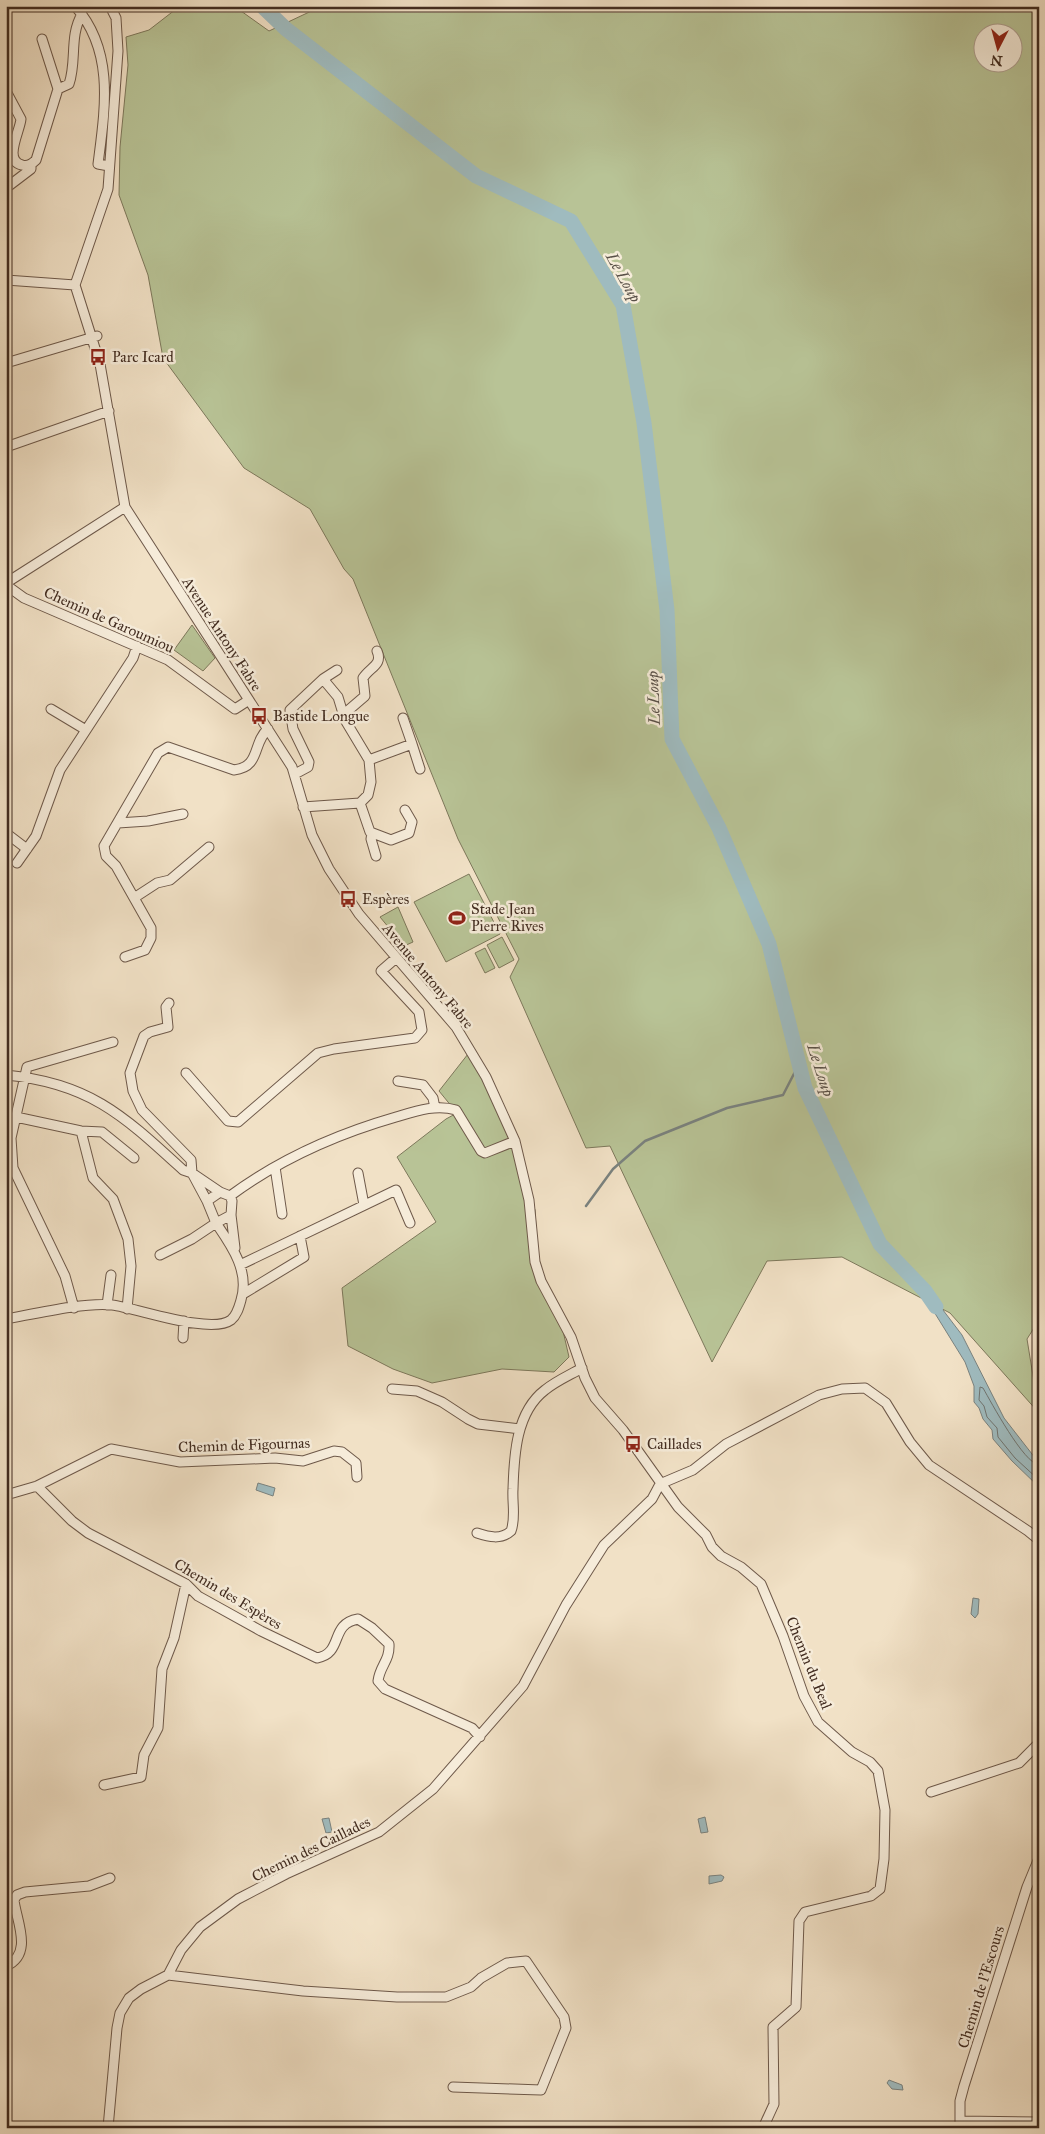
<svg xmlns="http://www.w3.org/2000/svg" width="1045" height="2134" font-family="'IM FELL Great Primer',serif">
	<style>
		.green { fill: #b8c396; stroke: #7d785b; fill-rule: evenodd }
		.water { fill: #9fbbbf; stroke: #7a827f }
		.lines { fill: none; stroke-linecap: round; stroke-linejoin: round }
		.shore { stroke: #707470; stroke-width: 1 }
		.stream { stroke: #7a827f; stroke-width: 2.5 }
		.river { stroke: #9fbbbf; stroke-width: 15 }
		.minor-casing { stroke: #6e594a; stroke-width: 11 }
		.minor { stroke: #f6ecda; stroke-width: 9 }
		.labels { text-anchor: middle; stroke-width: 5; stroke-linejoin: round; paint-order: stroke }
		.poi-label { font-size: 15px; fill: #422c20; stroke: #f6ecda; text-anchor: start }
		.street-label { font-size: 15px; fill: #422c20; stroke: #f6ecda }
		.water-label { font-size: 16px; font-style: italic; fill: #595048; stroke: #f6ecda }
	</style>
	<rect width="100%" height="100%" fill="#f1e1c6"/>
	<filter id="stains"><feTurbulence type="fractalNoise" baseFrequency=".004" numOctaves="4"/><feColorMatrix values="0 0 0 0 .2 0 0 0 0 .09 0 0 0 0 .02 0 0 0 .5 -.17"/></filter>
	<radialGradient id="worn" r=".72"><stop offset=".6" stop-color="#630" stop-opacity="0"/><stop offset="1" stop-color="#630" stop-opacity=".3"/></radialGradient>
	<path class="green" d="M 180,6 L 234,6 L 269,31 L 322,6 L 1039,6 L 1039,1320 L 1027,1339 L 1039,1413 L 950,1313 L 842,1257 L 767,1261 L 712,1362 L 610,1146 L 586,1148 L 510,977 L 519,959 L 458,839 L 353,579 L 344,569 L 310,509 L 244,468 L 163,358 L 148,275 L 119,195 L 120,147 L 128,65 L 126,37 L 149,30 ZM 982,32 L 1012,32 L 1012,62 L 982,62 Z
		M 192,625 L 215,658 L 203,671 L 174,650 Z
		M 469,874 L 500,934 L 446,962 L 414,902 Z
		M 398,907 L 413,942 L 404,946 L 380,917 Z
		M 502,937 L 514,960 L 499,968 L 487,945 Z
		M 485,948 L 495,968 L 485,973 L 475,953 Z
		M 468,1054 L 481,1072 L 508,1129 L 535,1210 L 539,1286 L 563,1331 L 569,1357 L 554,1372 L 502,1369 L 432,1383 L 393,1369 L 348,1346 L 342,1288 L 436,1222 L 397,1157 L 446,1119 L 457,1113 L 439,1091 Z"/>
	<path class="water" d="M 927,1289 L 962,1335 L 1004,1418 L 1039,1463 L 1039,1487 L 1012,1461 L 993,1439 L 992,1430 L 983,1419 L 979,1408 L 974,1402 L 974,1386 L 965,1362 L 923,1294 Z
		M 258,1483 L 275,1488 L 273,1496 L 256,1490 Z
		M 973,1598 L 979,1599 L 978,1614 L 975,1618 L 971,1614 Z
		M 705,1817 L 708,1832 L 701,1833 L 698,1819 Z
		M 329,1818 L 332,1832 L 326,1833 L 322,1819 Z
		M 721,1875 L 724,1877 L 722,1881 L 709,1884 L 709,1876 Z
		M 889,2080 L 902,2085 L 903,2090 L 892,2089 L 887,2083 Z"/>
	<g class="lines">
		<path class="shore" d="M 1039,1465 C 1024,1464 991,1402 983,1388 L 980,1387 L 979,1400 L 984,1406 L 987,1417 L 997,1428 L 998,1437 L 1015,1458 L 1039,1480"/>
		<path class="stream" d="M 586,1206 L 613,1169 L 645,1141 L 727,1108 L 783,1095 L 799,1064"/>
		<path class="river" d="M 262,6 L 286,29 L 476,176 L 571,221 L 623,305 L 644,423 L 667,610 L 672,739 L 719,828 L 769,944 L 805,1088 L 880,1244 L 925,1291 L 936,1307"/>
		<g class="minor-casing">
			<path id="minor" d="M 75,6 C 115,51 105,109 98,164 L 109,166
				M 110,6 L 116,18 L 118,51 L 108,189 L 75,285 L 100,364 L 125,507 L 292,767 L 312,835 L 329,869 L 359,914 L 456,1027 L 486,1077 L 515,1141 L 529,1200 L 535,1262 L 541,1281 L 571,1337 L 585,1378 L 595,1398 L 623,1430 L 678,1507 L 706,1535 L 712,1547 L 721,1556 L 741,1567 L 761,1584 L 783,1636 L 804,1696 L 818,1722 L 852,1752 L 870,1762 L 878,1771 L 885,1810 L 884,1859 L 880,1889 L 871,1896 L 805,1912 L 799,1921 L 796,2007 L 773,2027 L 774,2104 L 763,2128
				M 42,39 L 58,89
				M 6,91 L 21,119 C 20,131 3,161 22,165 C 28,167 32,164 36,160 L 58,89 L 69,84 C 77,61 69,36 82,14
				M 6,188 L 31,169 L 31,165
				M 6,280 L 75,285
				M 6,363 L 97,336
				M 6,447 L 109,411
				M 6,583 L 125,507
				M 6,585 L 24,598 L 168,660 L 235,709 L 249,700
				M 323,679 L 337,670
				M 51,709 L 86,730
				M 344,714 L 365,696 L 363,678 C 370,667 383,665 377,651
				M 412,744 L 420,769
				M 369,760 L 412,744 L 403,718
				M 295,774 L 308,767 L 309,762 L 293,729 L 290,710 L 323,679 L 338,697 L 345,720 L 369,760 L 371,782 L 368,795 L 360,803 L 303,807
				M 360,803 L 370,832 L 391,840 L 409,833 L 412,822 L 405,810
				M 118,823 L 148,821 L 183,814
				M 6,833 L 27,849
				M 372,833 L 371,839 L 376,856
				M 17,863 L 36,836 L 60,770 L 133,658 L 137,646
				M 134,898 L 157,883 L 170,880 L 209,847
				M 125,957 L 145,950 L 151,938 L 151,928 L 116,866 L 106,856 L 104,846 L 158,753 L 168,747 L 234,770 C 261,767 252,743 268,729
				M 169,1003 L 166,1007 L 168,1027 L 150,1032 L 144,1036 L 130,1073 L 133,1091 L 142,1110 L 191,1160 L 192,1173 L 207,1201
				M 186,1073 L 228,1121 L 238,1122 L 318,1053 L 334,1049 L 415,1038 L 422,1030 L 419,1012 L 381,971 L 396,958
				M 6,1075 C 90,1083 124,1116 183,1170 L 192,1173 L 220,1192
				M 398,1081 L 423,1085 L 433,1098 L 435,1108
				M 16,1117 L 81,1131 L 102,1132 L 134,1158
				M 81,1131 L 93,1178 L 113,1199 L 128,1239 L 131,1266 L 127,1309
				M 11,1138 L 27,1067 L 113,1042
				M 6,1139 L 11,1138 L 13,1168 L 65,1276 L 74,1308
				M 275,1167 L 282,1214
				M 358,1173 L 364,1205
				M 220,1192 L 230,1196 L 232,1201 L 231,1215 L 216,1223 L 207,1201 Z
				M 230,1196 C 280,1159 337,1134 396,1117 C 416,1111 436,1104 456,1110 L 481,1151 L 485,1153 L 515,1141
				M 231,1215 L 235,1248
				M 240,1265 L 396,1190 L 410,1223
				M 243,1294 L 304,1257 L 300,1236
				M 107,1305 L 111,1275
				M 6,1319 C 34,1314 85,1302 112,1305 C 137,1308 211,1335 231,1320 C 237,1315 239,1307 241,1300 C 250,1271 231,1245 216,1223 L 192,1239 L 160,1255
				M 183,1338 L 184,1321
				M 392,1389 L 417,1391 L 442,1402 L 468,1419 L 478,1424 L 520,1429
				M 660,1484 L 693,1470 L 726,1444 L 819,1395 L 842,1389 L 865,1388 L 886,1403 L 910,1442 L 929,1465 L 1028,1531 L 1039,1540
				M 37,1486 L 72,1521 L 88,1533 L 186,1584 L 198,1596 L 261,1631 L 317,1658 C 344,1653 329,1624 358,1619 L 372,1628 L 389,1644 C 390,1661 380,1665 378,1681 L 385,1689 L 472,1728 L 480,1737
				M 6,1495 L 37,1486 L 111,1449 L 180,1462 L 275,1458 L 303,1461 L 334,1451 L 342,1452 L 356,1463 L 357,1477
				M 477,1533 C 489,1537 501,1540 511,1531 C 516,1518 512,1503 513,1489 C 514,1455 516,1412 545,1390 C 556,1381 570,1375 582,1368
				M 104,1785 L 141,1777 L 144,1755 L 158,1728 L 162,1669 L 174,1638 L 186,1584
				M 931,1792 L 1019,1763 L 1039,1743
				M 6,1966 C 34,1954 16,1920 14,1900 L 17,1895 L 25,1892 L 89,1886 L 110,1878
				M 168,1975 L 303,1991 L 397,1997 L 446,1997 L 471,1987 L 481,1978 L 507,1963 L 526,1961 L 564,2017 L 566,2028 L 541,2090 L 453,2087
				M 960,2121 L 1039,2122
				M 108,2128 L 117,2028 L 120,2013 L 129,1998 L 141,1989 L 168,1975 L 181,1950 L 200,1927 L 238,1899 L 286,1874 L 379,1832 L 433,1789 L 523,1686 L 566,1605 L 604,1545 L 652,1499 L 660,1484
				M 960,2128 L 960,2101 L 964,2086 L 1027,1887 L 1039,1858"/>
		</g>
		<use href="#minor" class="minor"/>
	</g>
	<defs>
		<g id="bus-bare" transform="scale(1.35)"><path d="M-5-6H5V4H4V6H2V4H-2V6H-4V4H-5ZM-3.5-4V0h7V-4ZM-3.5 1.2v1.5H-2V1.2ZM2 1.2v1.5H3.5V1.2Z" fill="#8f2418" stroke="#f6ecda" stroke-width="2.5" paint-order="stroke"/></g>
		<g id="stadium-bare" transform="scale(1.35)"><path d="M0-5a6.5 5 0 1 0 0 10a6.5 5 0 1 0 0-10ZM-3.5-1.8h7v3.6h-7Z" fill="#8f2418" stroke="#f6ecda" stroke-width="2.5" paint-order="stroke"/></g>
	</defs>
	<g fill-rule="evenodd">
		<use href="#bus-bare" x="98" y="357"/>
		<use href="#bus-bare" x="259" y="716"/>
		<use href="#bus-bare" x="348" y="899"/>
		<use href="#stadium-bare" x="457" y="918"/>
		<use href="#bus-bare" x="633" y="1444"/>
	</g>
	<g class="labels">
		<g class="poi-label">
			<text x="112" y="362">Parc Icard</text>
			<text x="273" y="721">Bastide Longue</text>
			<text x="362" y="904">Espères</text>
			<text x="471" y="914">Stade Jean<tspan x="471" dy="17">Pierre Rives</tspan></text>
			<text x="647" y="1449">Caillades</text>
		</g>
		<g class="street-label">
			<text transform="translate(109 620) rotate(24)" y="5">Chemin de Garoumiou</text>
			<text transform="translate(222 634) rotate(57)" y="5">Avenue Antony Fabre</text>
			<text transform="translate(428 976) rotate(50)" y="5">Avenue Antony Fabre</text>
			<text transform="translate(244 1445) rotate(-2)" y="5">Chemin de Figournas</text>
			<text transform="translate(228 1594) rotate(31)" y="5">Chemin des Espères</text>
			<text transform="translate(809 1663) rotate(68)" y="5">Chemin du Beal</text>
			<text transform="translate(311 1849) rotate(-26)" y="5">Chemin des Caillades</text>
			<text transform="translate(981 1987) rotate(-73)" y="5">Chemin de l'Escours</text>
		</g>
		<g class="water-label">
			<text transform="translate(624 277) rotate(61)" y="6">Le Loup</text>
			<text transform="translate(653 698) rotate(-92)" y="6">Le Loup</text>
			<text transform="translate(821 1070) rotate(72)" y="6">Le Loup</text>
		</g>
	</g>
	<rect width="1045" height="2134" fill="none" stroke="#f1e1c6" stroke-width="25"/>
	<rect x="8" y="8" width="1030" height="2119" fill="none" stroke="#422c20" stroke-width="2.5"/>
	<rect x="12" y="12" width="1020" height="2109" fill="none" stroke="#422c20"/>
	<g transform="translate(998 48) rotate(186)"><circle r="24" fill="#f6ecda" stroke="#ae9f90"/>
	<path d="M0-4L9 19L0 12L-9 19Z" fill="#8f2418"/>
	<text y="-8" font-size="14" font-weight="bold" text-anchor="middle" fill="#422c20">N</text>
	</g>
	<rect width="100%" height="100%" filter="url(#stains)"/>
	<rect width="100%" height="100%" fill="url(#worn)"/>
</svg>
